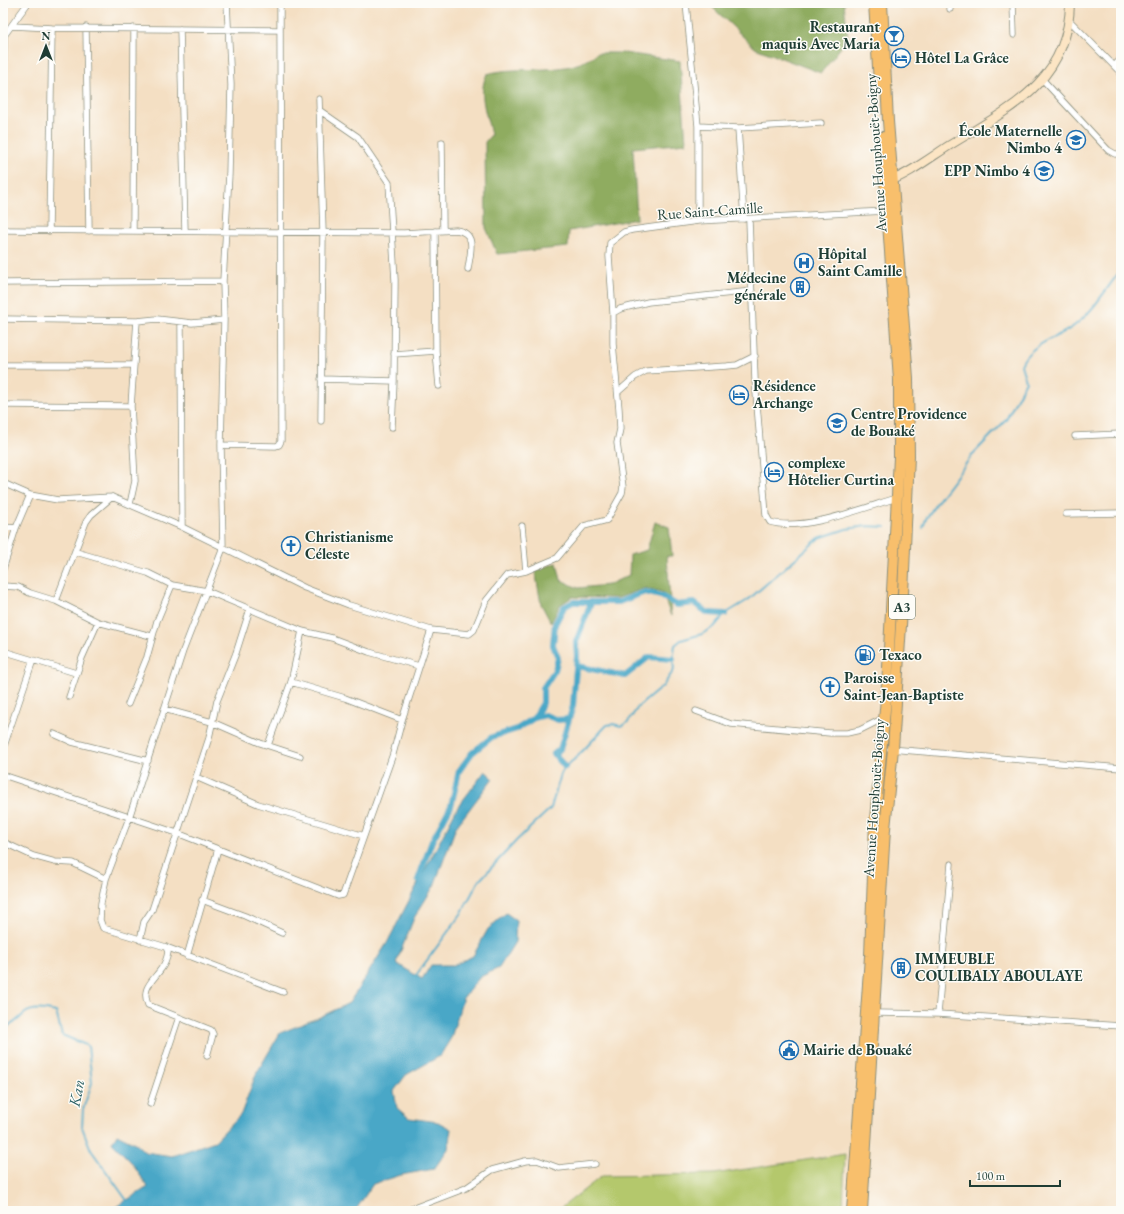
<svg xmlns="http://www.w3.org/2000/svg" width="1124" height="1214" font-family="'EB Garamond',serif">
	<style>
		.green { fill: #b4c86c; stroke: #6a8250 }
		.forest { fill: #8fac60; stroke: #57744a }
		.water { fill: #48a7c7; stroke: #34727e }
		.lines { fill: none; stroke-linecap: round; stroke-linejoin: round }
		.stream { stroke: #48a7c7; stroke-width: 2 }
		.canal { stroke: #48a7c7; stroke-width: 6 }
		.street-casing { stroke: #8a8e7c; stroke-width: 7 }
		.secondary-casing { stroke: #8a8e7c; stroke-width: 10 }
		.highway-casing { stroke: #8a8e7c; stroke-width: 12 }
		.street { stroke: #fff; stroke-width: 5.5 }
		.secondary { stroke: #fce5c4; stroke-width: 8 }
		.highway { stroke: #f8bf6c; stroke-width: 10 }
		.labels { text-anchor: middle; stroke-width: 3; stroke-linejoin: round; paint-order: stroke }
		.shield { fill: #fdfcf7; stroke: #62766e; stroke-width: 1 }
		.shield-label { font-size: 14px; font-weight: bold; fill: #1f3d34 }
		.poi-label { font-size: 15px; font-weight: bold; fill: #1f3d34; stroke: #fdfcf7; text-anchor: start }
		.street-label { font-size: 15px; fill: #1f3d34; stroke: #fdfcf7 }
		.water-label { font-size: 16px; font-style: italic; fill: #2d6267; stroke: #fdfcf7 }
	</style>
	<rect width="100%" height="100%" fill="#fdfcf7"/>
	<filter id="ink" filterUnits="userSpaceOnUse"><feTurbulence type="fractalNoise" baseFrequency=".025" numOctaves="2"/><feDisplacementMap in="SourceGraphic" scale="8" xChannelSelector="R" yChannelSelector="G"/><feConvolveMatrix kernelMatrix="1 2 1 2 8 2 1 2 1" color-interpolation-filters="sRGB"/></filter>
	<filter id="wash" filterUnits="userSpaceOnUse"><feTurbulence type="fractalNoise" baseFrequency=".012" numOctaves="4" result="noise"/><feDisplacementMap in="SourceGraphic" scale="16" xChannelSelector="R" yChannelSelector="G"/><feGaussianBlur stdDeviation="0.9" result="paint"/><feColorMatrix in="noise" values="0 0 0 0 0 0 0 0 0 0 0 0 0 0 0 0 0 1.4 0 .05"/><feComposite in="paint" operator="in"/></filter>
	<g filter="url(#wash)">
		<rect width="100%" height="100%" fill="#f4dfc3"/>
		<path class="green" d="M 845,1154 L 843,1211 L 557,1211 L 602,1176 L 714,1174 Z"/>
		<path class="forest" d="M 708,3 L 844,3 L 848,38 L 821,73 L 755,48 Z
			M 597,53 L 624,53 L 680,61 L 686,143 L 633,148 L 637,219 L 569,231 L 568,247 L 497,254 L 486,228 L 485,142 L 491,135 C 487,115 477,93 487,74 C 521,64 569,78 597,53 Z
			M 655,522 L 669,527 L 672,556 L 667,556 L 671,616 L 662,592 L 645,588 L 618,598 L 572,597 L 560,605 L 551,623 L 541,604 L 535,570 L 557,563 L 561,580 L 578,588 L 608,585 L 629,575 L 630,555 L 647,550 Z"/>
		<path class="water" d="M 485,771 L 493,778 L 456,827 L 434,886 L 414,918 L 396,963 L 422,979 L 431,965 L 454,965 L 473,956 L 488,929 L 506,913 L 516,920 L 515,942 L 499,968 L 480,977 L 463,998 L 451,1038 L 440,1056 L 406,1075 L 394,1091 L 397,1108 L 409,1118 L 438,1122 L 451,1129 L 448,1149 L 434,1169 L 401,1175 L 373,1184 L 355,1211 L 120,1211 L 114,1208 L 148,1187 L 131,1162 L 112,1143 L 117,1134 L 135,1143 L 145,1152 L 172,1156 L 215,1141 L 241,1114 L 256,1074 L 280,1033 L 320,1017 L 349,1003 L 387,943 L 457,808 Z"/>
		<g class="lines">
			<path class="stream" d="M 923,528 L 926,519 L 937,502 L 974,453 L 1006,420 L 1026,381 L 1021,365 C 1029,345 1054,339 1071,328 C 1092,314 1105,290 1121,270
				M 414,978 L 461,914 L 478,882 L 517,840 L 551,808 L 561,774 L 565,767 L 576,758 L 607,725 L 613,724 L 621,726 L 628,722 L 638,707 L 663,686 L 674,670 L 673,659 L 675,645 L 681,640 L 702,634 L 714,627 L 725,614 L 748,600 L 819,538 L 846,529 L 867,526 L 886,527
				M 3,1022 L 8,1026 C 16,1023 18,1019 24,1014 C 33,1007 46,1010 56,1012 L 62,1035 L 88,1046 L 92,1083 L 83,1109 L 82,1127 L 91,1150 L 128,1202"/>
			<path class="canal" d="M 577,666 L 625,676 L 649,657 L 673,659
				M 534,718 L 543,703 L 543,688 L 555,670 L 558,658 L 553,645 L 555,624 L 564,607 L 573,602 L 619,602 L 645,592 L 661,596 L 677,605 L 694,603 L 708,613 L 725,614
				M 565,767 L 554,754 L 560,749 L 573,706 L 577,656 L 576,642 L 591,603
				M 418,880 L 432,841 L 451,806 L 459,771 L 472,753 L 492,737 L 517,729 L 534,718 L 545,715 L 558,720 L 569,719"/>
		</g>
	</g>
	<g filter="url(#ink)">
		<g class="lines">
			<g class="street-casing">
				<path id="street" d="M 227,3 L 231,85 L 229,174 L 223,281 L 224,320 L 221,445 L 223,548 L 183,651 L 129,818 L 106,879 L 101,903 L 100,920 L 103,928 L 166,947 L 283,992
					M 686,3 L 698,126 L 698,221
					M 950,3 L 950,9
					M 1013,3 L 1014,35
					M 1070,21 L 1121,73
					M 12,26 L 52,28 L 280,30
					M 86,27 L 89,231
					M 180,29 L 185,231
					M 3,37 L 28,3
					M 1114,66 L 1121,59
					M 1043,80 L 1108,150 L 1115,154 L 1121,154
					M 3,99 L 4,36
					M 319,99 L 323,233 L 321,421
					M 319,110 L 358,137 L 389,183 L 395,280 L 394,381 L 392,427
					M 698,126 L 738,128 L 821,123
					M 738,128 L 744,219
					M 442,142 L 443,230
					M 749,220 L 755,380 L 766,515 L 770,522 C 803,532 863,508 897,498
					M 3,230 L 404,233 L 456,230 C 478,233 470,253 468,269
					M 49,231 L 52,28
					M 133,231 L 134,28
					M 435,231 L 436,351 L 439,386
					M 3,283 L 223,281
					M 613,313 L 620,309 L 648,302 L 752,291
					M 3,319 L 137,321 L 157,319 L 192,323 L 224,320
					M 181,323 L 182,527
					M 394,354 L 436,351
					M 3,365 L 134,365
					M 321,379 L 394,381
					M 618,392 L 635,377 L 646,371 L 727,366 L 737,365 L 755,356
					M 3,405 L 131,406
					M 1075,436 L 1121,434
					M 221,445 L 276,446 L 279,445 L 281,441 L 280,3
					M 3,483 L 30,495 L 58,500 L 112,497 L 182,527 L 305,588 L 349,605 L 431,630 L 469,634 L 474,630 L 486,601 L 507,575 L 526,571 L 557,558 L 584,526 L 607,520 L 622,493 L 623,487 L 617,443 L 620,429 L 619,409 L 613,344 L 613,313 L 609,256 L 610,243 L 624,232 L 632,230 L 698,221 L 886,211
					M 130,504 L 135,481 L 131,406 L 137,321
					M 1066,514 L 1121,513
					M 522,526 L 526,571
					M 3,527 L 16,528
					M 76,552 L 148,573 L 172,585 L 207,591 L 302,631 L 332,638 L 369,652 L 419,666
					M 3,569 L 16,528 L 30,495
					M 3,586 L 18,587 L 30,593 L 56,601 L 98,622 L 151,636
					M 56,601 L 86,522 L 91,515 L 112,497
					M 3,651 L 76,673
					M 291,682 L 345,698 L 402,720
					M 69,697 L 82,658 L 98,622
					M 128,704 L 147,657 L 157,621 L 172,585
					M 164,709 L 212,722 L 260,743 L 300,756
					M 696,711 L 731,724 L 830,733 L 847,733 L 860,730 L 884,718
					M 54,734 L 72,742 L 148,761
					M 268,745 L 291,682 L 302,631
					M 3,749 L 33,660
					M 890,749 L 1121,768
					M 3,775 L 177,833 L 338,896 L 343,895 L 393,754 L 402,720 L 431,630
					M 196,777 L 258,804 L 364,836
					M 3,842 L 33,856 L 55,862 L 73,863 L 106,879
					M 202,900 L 245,916 L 282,933
					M 140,940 L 144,922 L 152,910 L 209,738 L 217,701 L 236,653 L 250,609
					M 166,947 L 168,952 C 167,958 165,964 161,969 C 152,982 141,988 148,1005 L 211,1030 L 213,1034 L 207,1056
					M 187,956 L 218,849
					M 875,1013 L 938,1014 L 1121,1026
					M 938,1014 L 951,864
					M 150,1104 L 179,1017
					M 406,1211 L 466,1188 L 492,1170 L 525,1161 L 537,1160 L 559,1168 L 595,1164"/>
			</g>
			<g class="secondary-casing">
				<path id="secondary" d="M 887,182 C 908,175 931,157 950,145 C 1009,109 1069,81 1070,3"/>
			</g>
			<g class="highway-casing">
				<path id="highway" d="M 874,3 L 879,83
					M 852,1211 L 870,956 L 875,820 L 887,687 L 899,457 L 899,380 L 882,137
					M 862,1211 L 885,829 L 893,749 L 903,594 L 909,456 L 908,378 L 888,121 L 882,3"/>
			</g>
			<use href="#street" class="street"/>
			<use href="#secondary" class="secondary"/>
			<use href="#highway" class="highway"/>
		</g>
	</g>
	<defs>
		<g id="bar-ring" transform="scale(1)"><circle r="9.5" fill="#fdfcf7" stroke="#1f6fb2" stroke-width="1.5"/><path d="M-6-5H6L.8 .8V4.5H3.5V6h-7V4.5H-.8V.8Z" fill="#1f6fb2"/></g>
		<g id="hotel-ring" transform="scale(1)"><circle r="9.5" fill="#fdfcf7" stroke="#1f6fb2" stroke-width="1.5"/><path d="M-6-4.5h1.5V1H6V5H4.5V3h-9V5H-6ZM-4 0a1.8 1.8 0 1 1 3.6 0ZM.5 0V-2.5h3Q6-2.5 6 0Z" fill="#1f6fb2"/></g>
		<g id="school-ring" transform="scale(1)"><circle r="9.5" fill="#fdfcf7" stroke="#1f6fb2" stroke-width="1.5"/><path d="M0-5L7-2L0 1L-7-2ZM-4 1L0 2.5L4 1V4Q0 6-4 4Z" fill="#1f6fb2"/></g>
		<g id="hospital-ring" transform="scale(1)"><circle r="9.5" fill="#fdfcf7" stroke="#1f6fb2" stroke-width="1.5"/><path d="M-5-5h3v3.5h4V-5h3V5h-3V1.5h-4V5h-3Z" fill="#1f6fb2"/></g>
		<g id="building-ring" transform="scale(1)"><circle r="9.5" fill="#fdfcf7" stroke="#1f6fb2" stroke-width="1.5"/><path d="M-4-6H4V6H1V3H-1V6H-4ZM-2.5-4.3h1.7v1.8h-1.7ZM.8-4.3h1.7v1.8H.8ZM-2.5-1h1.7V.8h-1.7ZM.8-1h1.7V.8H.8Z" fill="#1f6fb2"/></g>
		<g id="university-ring" transform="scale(1)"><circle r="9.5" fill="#fdfcf7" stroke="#1f6fb2" stroke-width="1.5"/><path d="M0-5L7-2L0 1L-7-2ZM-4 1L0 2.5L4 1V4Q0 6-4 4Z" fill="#1f6fb2"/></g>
		<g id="church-ring" transform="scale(1)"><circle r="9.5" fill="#fdfcf7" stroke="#1f6fb2" stroke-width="1.5"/><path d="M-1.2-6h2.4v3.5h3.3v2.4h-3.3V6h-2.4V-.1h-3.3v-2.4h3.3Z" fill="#1f6fb2"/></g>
		<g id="fuel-ring" transform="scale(1)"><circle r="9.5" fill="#fdfcf7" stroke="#1f6fb2" stroke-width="1.5"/><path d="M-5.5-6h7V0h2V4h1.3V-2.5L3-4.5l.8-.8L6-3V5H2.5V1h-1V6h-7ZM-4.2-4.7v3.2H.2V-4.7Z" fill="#1f6fb2"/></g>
		<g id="civic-ring" transform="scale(1)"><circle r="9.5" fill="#fdfcf7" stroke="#1f6fb2" stroke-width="1.5"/><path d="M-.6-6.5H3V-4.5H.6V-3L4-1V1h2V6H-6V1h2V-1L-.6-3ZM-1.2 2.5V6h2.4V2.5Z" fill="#1f6fb2"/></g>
	</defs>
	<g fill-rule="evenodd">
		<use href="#bar-ring" x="894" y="36"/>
		<use href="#hotel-ring" x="901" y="58"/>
		<use href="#school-ring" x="1076" y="140"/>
		<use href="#school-ring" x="1044" y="171"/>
		<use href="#hospital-ring" x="804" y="263"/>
		<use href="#building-ring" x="800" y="287"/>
		<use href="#hotel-ring" x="739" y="395"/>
		<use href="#university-ring" x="837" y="423"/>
		<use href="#hotel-ring" x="774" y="472"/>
		<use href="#church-ring" x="291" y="546"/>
		<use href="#fuel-ring" x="865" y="655"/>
		<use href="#church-ring" x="830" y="687"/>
		<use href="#building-ring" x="901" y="968"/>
		<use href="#civic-ring" x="789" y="1050"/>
	</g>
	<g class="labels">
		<rect class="shield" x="889" y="595" width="26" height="24" rx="3"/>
		<g class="shield-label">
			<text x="902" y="612">A3</text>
		</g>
		<g class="poi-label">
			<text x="880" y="32" text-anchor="end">Restaurant<tspan x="880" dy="17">maquis Avec Maria</tspan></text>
			<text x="915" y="63">Hôtel La Grâce</text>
			<text x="1062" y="136" text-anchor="end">École Maternelle<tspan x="1062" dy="17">Nimbo 4</tspan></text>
			<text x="1030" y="176" text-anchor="end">EPP Nimbo 4</text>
			<text x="818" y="259">Hôpital<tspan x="818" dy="17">Saint Camille</tspan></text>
			<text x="786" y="283" text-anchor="end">Médecine<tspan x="786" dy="17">générale</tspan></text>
			<text x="753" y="391">Résidence<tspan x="753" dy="17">Archange</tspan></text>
			<text x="851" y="419">Centre Providence<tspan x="851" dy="17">de Bouaké</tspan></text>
			<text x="788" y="468">complexe<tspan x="788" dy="17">Hôtelier Curtina</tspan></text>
			<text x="305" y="542">Christianisme<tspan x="305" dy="17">Céleste</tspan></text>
			<text x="879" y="660">Texaco</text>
			<text x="844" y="683">Paroisse<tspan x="844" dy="17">Saint-Jean-Baptiste</tspan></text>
			<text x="915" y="964">IMMEUBLE<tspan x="915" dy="17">COULIBALY ABOULAYE</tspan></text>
			<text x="803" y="1055">Mairie de Bouaké</text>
		</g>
		<g class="street-label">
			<text transform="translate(876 153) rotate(-94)" y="5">Avenue Houphouët-Boigny</text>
			<text transform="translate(710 211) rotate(-4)" y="5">Rue Saint-Camille</text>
			<text transform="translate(874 798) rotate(-86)" y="5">Avenue Houphouët-Boigny</text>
		</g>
		<g class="water-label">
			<text transform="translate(76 1093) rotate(-79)" y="6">Kan</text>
		</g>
	</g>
	<rect width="1124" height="1214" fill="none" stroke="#fdfcf7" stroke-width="16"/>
	<g transform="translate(46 46)" stroke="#fdfcf7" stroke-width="3" paint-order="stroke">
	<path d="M0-3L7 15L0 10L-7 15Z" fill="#1f3d34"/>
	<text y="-6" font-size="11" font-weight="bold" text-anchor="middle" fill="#1f3d34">N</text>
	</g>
	<path d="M970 1180v6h90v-6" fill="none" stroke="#1f3d34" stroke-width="2"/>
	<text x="976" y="1180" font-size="12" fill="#1f3d34" stroke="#fdfcf7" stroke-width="3" paint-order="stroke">100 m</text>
</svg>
